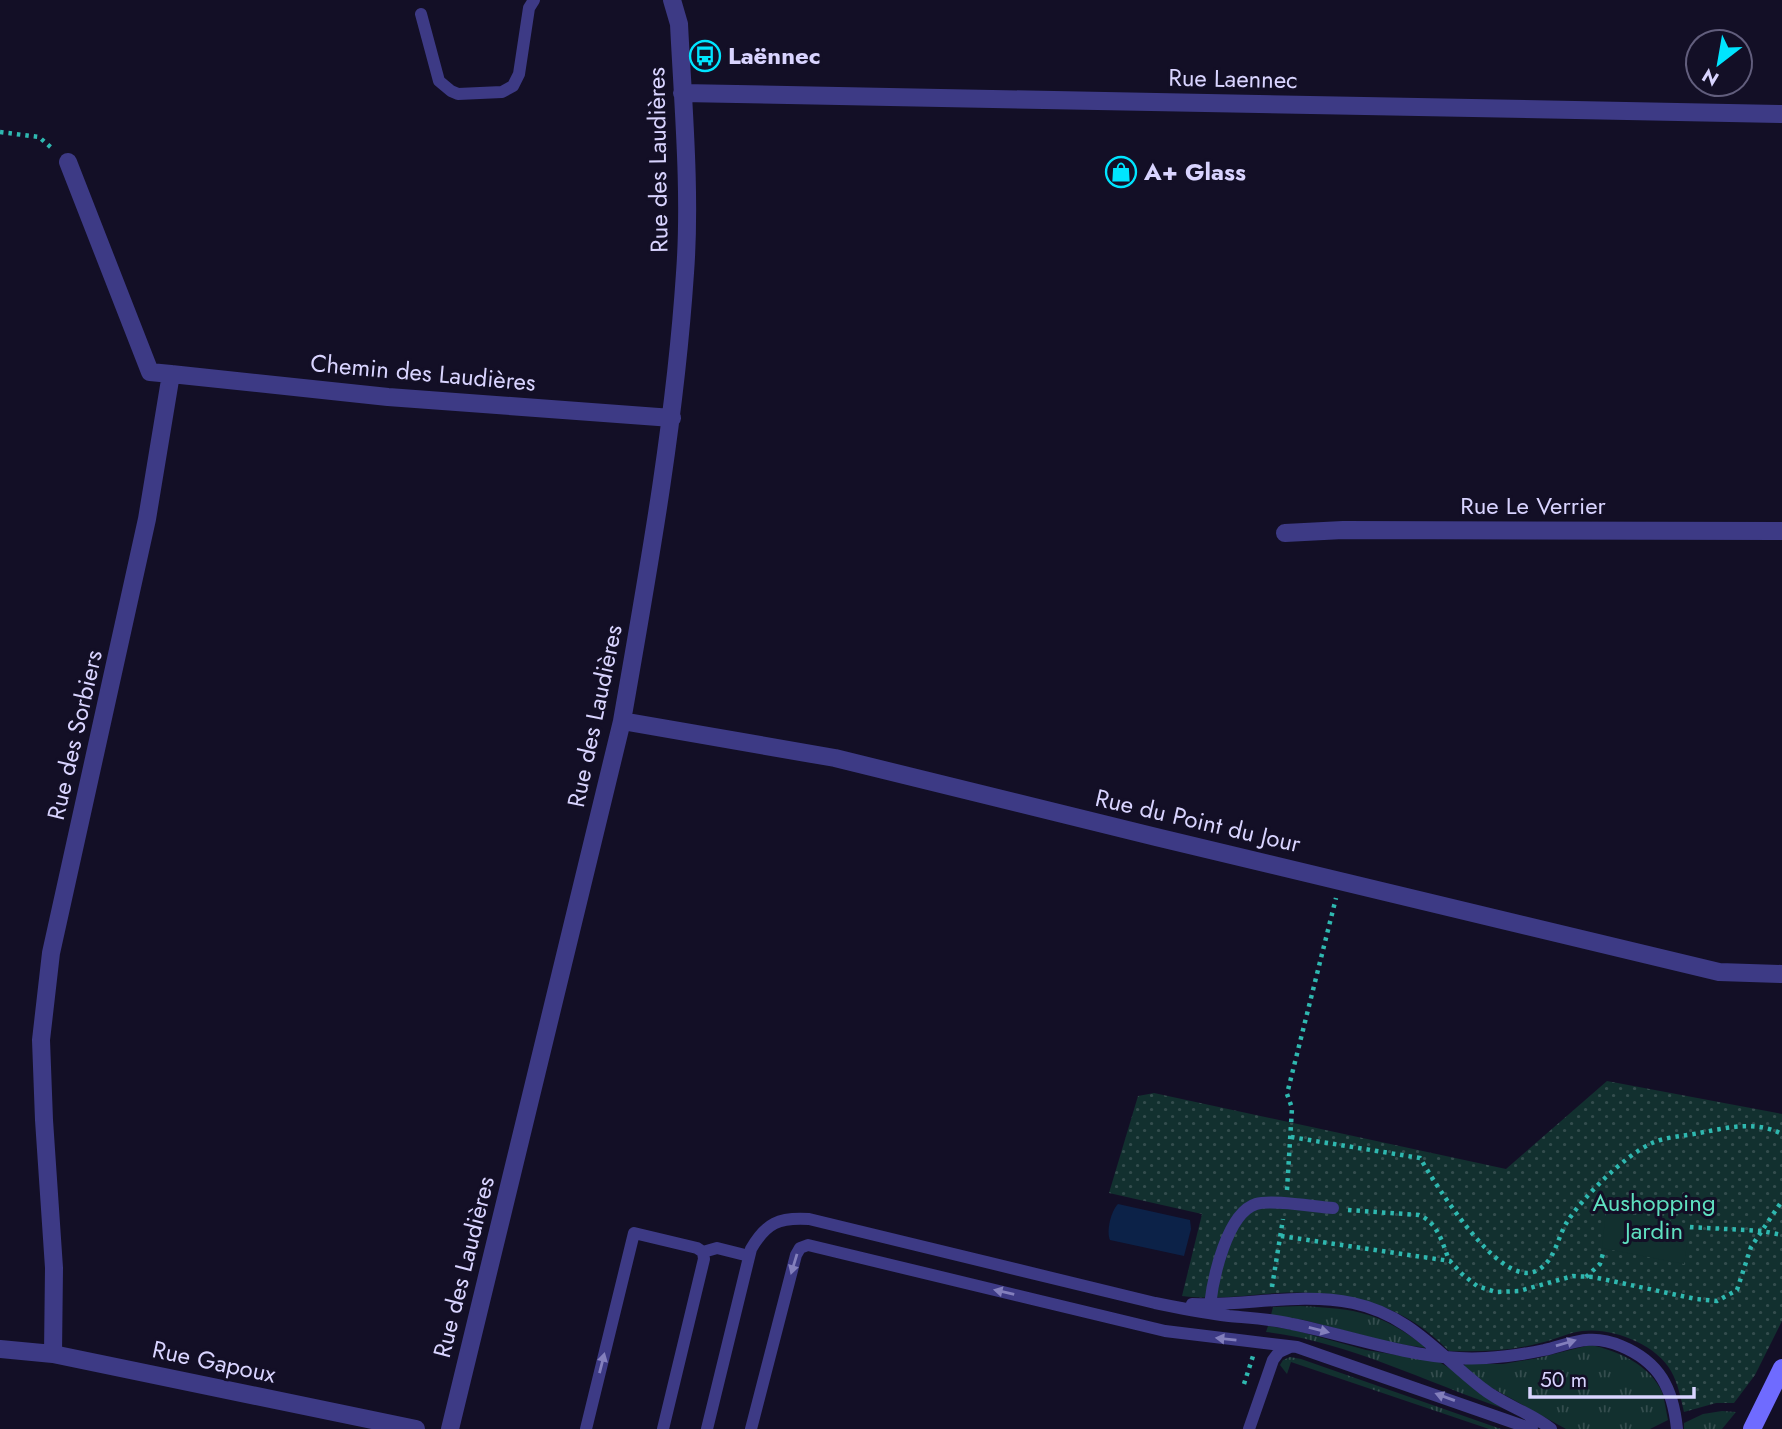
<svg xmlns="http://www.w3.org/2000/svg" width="1782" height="1429" font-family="Jost,sans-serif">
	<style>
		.grass { fill: url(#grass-tufts) }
		.park { fill: url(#park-dots) }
		.garden { fill: #12302f }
		.water { fill: #0c2248 }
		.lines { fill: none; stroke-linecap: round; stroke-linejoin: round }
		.path { stroke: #2fb8b0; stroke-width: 4.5; stroke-dasharray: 3.5 5; stroke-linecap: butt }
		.lane { stroke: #3d3a85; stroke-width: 12 }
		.street { stroke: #3d3a85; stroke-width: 18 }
		.secondary { stroke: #6f6bff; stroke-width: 18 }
		.oneway { fill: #837fbc }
		.labels { text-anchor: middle; stroke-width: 6; stroke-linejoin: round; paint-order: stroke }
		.poi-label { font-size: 24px; font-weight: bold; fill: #d9d4ff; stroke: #130f26; text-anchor: start }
		.street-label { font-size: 24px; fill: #d9d4ff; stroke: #130f26 }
		.park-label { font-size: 24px; fill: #5fe0c0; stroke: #130f26 }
	</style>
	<defs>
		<pattern id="grass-tufts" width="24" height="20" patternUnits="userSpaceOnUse" patternTransform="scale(1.75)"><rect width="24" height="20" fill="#12302f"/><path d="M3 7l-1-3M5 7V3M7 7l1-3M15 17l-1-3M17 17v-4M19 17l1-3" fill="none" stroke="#344d4e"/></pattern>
		<pattern id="park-dots" width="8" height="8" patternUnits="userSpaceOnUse" patternTransform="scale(1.75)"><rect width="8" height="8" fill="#12302f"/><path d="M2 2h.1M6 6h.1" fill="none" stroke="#344d4e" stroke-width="1.8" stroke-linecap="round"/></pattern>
	</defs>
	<rect width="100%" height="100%" fill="#130f26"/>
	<path class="grass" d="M 1300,1306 C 1358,1309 1380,1312 1427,1348 L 1392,1343 L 1304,1320 L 1271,1315 L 1273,1307 Z
		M 1268,1326 L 1294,1330 L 1366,1350 L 1439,1362 L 1451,1369 L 1479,1393 L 1502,1408 C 1426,1382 1346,1341 1266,1332 Z
		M 1590,1345 C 1617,1350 1650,1365 1662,1392 C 1665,1401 1666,1411 1668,1420 L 1650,1429 L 1566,1429 L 1485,1384 L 1464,1366 L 1465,1364 L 1503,1364 L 1538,1358 Z
		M 1290,1357 L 1301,1359 L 1501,1429 L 1489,1429 L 1291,1362 L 1287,1374 L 1280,1365 L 1283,1360 Z
		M 1722,1411 L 1736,1412 L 1722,1429 L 1684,1429 L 1684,1423 L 1703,1414 Z"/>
	<path class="park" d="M 1607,1081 L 1782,1114 L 1782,1321 L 1755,1375 L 1734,1403 L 1716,1403 L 1684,1412 C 1681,1399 1678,1383 1671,1371 C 1656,1344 1612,1327 1582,1331 C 1567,1333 1554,1340 1540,1343 C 1510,1351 1480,1352 1449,1351 C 1401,1302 1345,1290 1278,1293 C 1246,1295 1215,1300 1182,1296 L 1202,1214 L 1109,1193 L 1138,1096 L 1154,1093 L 1506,1169 Z"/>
	<path class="garden" d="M 1606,1210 L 1690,1224 L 1684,1264 L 1602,1248 Z"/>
	<path class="water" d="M 1118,1204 L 1190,1220 L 1191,1229 L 1184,1256 L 1110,1240 C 1106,1231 1111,1211 1118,1204 Z"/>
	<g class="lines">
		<path class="path" d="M 0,132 L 39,137 L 54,150
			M 1291,1137 L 1420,1158 C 1436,1185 1499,1288 1536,1271 C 1555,1262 1557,1238 1567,1222 C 1583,1197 1624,1156 1652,1143 C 1665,1137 1684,1136 1699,1133 C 1726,1128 1755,1120 1782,1134
			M 1287,1190 L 1292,1108 L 1287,1094 L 1336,898
			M 1348,1210 L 1419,1215 C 1438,1223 1442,1242 1449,1260
			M 1690,1227 L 1762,1231 L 1782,1235
			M 1281,1236 L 1450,1261 L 1462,1274 L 1477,1286 L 1496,1292 L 1519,1291 L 1573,1276 L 1593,1277 L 1696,1299 L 1717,1301 L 1737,1290 L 1751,1247 L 1782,1201
			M 1586,1277 L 1600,1264 L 1604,1250
			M 1272,1287 L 1283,1219
			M 1244,1384 L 1253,1356"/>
		<path class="lane" d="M 421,14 L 439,81 L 451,91 L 458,94 L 502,92 L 513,86 L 519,74 L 529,8 L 534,0
			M 1192,1304 C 1246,1306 1300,1292 1353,1303 C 1410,1315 1439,1355 1482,1388 C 1503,1405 1530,1412 1551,1429
			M 1210,1305 C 1213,1278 1227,1213 1256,1204 C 1271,1199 1316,1207 1333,1208
			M 586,1429 L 634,1233 L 697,1248 L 703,1252 L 717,1248 L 749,1256
			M 663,1429 L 704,1259 L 703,1252
			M 707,1429 L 751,1249 C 766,1223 779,1217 809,1219 L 1155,1303 C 1180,1308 1204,1313 1229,1316 C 1250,1318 1271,1319 1292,1324 C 1357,1337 1419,1362 1486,1358 C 1505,1357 1525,1354 1544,1350 C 1573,1343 1591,1333 1621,1346 C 1660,1362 1673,1389 1677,1429
			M 751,1429 L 796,1255 L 800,1248 L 808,1245 L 1165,1331 L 1297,1347 L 1532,1429
			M 1249,1429 L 1273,1360 L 1279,1352 L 1290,1347"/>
		<path class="street" d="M 682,93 L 1782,114
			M 171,374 L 388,397 L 672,418
			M 1285,533 L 1343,530 L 1782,531
			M 622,721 L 835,758 L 1156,837 L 1719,972 L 1782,974
			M 0,1349 L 53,1354 L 416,1429
			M 53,1354 L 54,1268 L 44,1120 L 41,1040 L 51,953 L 147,519 L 171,374 L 150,372 L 68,162
			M 450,1429 L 622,721 C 648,572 675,424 685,273 C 691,193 683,104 679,24 L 672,0"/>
		<path class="secondary" d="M 1752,1429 L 1782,1368"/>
	</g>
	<defs><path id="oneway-solid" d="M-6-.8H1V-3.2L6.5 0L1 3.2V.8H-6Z" transform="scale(1.75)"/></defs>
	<g class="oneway">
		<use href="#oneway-solid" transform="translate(794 1264) rotate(107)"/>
		<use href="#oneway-solid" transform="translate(1004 1292) rotate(-167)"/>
		<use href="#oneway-solid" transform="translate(1319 1330) rotate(14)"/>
		<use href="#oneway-solid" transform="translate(1226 1339) rotate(-174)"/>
		<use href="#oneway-solid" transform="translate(1566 1343) rotate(-16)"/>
		<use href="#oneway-solid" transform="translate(602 1363) rotate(-76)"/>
		<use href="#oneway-solid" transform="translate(1445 1397) rotate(-160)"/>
	</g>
	<defs>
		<g id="bus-ring" transform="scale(1.575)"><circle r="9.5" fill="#130f26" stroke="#00e5ff" stroke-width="1.5"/><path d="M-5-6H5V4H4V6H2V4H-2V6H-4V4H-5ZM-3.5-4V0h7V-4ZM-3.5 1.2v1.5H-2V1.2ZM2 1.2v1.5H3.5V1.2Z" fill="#00e5ff"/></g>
		<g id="shop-ring" transform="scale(1.575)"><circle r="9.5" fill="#130f26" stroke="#00e5ff" stroke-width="1.5"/><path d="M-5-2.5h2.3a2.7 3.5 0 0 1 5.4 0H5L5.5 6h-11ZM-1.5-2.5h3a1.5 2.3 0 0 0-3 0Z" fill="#00e5ff"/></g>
	</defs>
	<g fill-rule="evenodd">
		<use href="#bus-ring" x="705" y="56"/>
		<use href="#shop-ring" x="1121" y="172"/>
	</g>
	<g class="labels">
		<g class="poi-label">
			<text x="728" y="64">Laënnec</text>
			<text x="1144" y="180">A+ Glass</text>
		</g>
		<g class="street-label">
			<text transform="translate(1233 79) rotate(1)" y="8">Rue Laennec</text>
			<text transform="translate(658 160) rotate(-91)" y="8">Rue des Laudières</text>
			<text transform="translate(423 373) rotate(5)" y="8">Chemin des Laudières</text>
			<text x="1533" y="514">Rue Le Verrier</text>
			<text transform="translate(595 716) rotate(-78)" y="8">Rue des Laudières</text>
			<text transform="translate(75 735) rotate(-77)" y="8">Rue des Sorbiers</text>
			<text transform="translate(1198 821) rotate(13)" y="8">Rue du Point du Jour</text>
			<text transform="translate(464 1267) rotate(-76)" y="8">Rue des Laudières</text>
			<text transform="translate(214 1362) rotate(12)" y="8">Rue Gapoux</text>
		</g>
		<g class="park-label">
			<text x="1654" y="1211">Aushopping<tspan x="1654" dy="28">Jardin</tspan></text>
		</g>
	</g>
	<g transform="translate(1719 63) rotate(211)"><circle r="33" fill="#130f26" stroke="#625e7d" stroke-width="2"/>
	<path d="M0-5L12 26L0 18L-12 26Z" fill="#00e5ff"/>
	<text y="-10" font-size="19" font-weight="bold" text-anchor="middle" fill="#d9d4ff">N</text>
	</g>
	<path d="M1530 1387v10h164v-10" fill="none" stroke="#d9d4ff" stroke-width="3.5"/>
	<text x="1540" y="1387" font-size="21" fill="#d9d4ff" stroke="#130f26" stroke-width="5" paint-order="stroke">50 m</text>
</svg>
